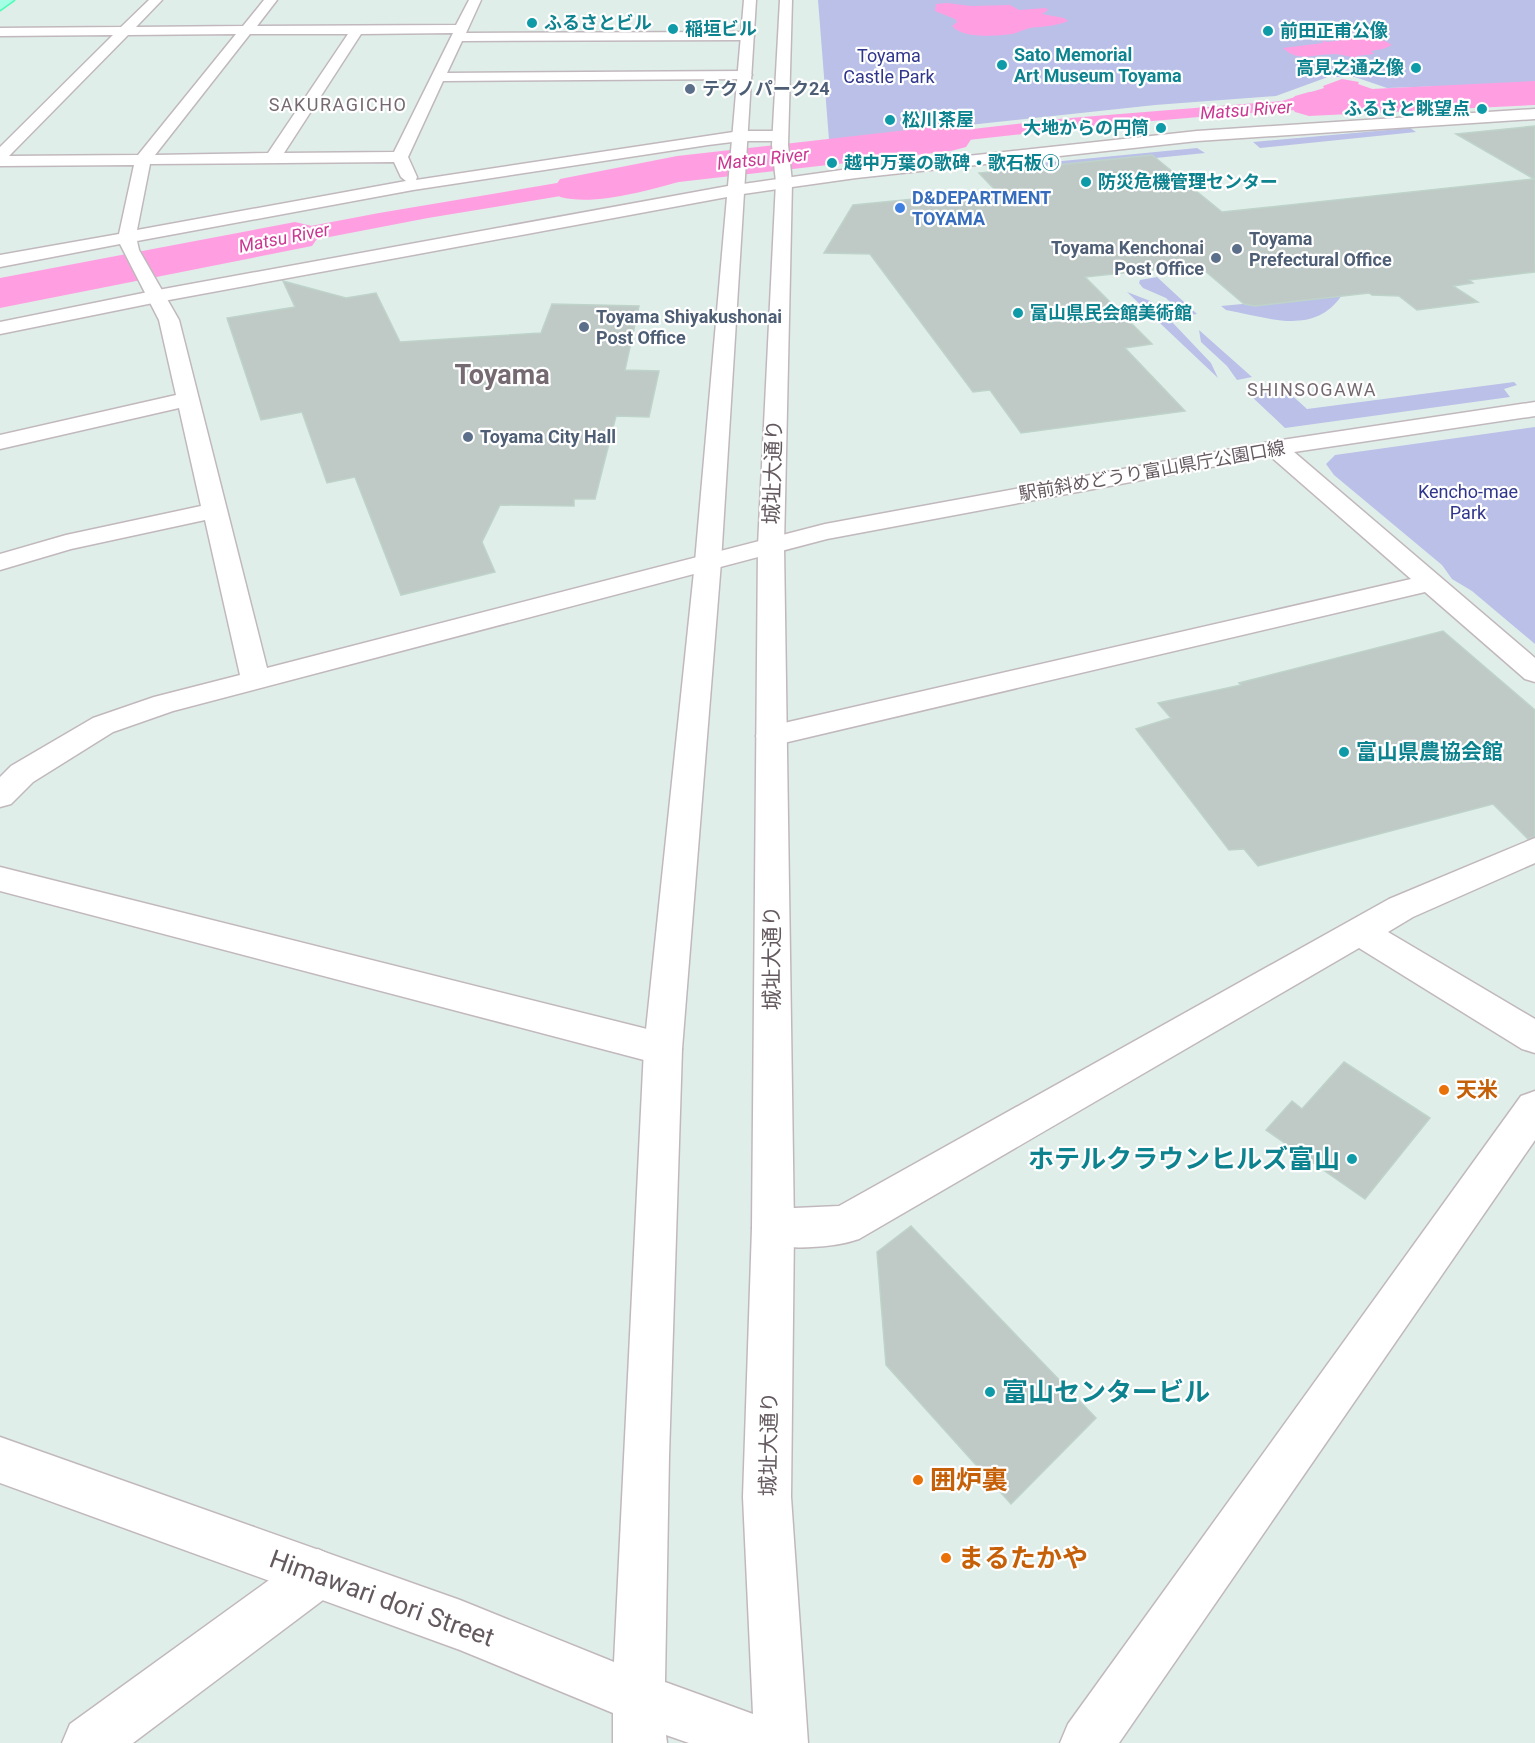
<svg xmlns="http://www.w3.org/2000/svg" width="1535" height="1743" font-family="Roboto,'Noto Sans JP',sans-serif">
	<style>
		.green { fill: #bac0e8 }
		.water { fill: #ff9fe1 }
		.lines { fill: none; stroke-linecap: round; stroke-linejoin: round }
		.river { fill: #ff9fe1; fill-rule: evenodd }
		.building { fill: #bfcac6; stroke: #bed3ca; stroke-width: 1.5 }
		.minor-casing { stroke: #c1b8bd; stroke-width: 3 }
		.tertiary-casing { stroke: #c1b8bd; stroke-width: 3 }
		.primary-casing { stroke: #4bfcb4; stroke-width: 3 }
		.minor { fill: #fff; fill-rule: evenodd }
		.tertiary { fill: #fff; fill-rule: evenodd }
		.primary { fill: #a4ffe5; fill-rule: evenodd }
		.culture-dot { fill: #0f9aa8; stroke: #fff; stroke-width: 2 }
		.service-dot { fill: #5c6f8a; stroke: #fff; stroke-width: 2 }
		.shop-dot { fill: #3f7fe0; stroke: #fff; stroke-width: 2 }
		.food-dot { fill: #e8710a; stroke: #fff; stroke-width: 2 }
		.labels { text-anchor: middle; stroke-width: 4.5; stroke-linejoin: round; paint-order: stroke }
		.far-culture-label { font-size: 18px; font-weight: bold; fill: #0d838f; stroke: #fff; text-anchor: start }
		.far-park-label { font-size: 18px; fill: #2f368c; stroke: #fff }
		.far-service-label { font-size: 18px; font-weight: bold; fill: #4e5e75; stroke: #fff; text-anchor: start }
		.far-neighbourhood-label { font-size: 18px; letter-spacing: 1.5px; fill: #756a71; stroke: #fff }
		.far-water-label { font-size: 18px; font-style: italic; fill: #cb3892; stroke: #fff }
		.far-shop-label { font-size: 18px; font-weight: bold; fill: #366cbe; stroke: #fff; text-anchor: start }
		.far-street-label { font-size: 18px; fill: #63595f; stroke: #fff }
		.street-label { font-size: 21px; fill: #63595f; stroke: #fff }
		.culture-label { font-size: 21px; font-weight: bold; fill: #0d838f; stroke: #fff; text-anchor: start }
		.food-label { font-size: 21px; font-weight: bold; fill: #c56008; stroke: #fff; text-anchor: start }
		.near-culture-label { font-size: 26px; font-weight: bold; fill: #0d838f; stroke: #fff; text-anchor: end }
		.near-food-label { font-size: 26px; font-weight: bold; fill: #c56008; stroke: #fff; text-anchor: start }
		.near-street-label { font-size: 26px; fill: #63595f; stroke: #fff }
		.far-town-label { font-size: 27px; font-weight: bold; fill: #756a71; stroke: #fff }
	</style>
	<rect width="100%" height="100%" fill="#e0eee9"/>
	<path class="green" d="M 818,0 L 1535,0 L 1535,83 L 1387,88 L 1355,77 L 1328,77 L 1276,96 L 1155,105 L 829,140 Z
		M 1410,128 L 1416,132 L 1260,148 L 1253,142 Z
		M 1197,148 L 1205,153 L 1037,170 L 1031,164 Z
		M 1157,277 L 1197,314 L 1184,316 L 1166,298 L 1143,288 L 1139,283 L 1140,280 Z
		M 1127,292 L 1153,302 L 1211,363 L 1218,378 Z
		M 1342,295 C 1314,337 1267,317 1226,310 L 1221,306 Z
		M 1199,330 L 1252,377 L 1237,380 L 1227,366 L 1201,342 Z
		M 1514,382 L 1517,385 L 1504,389 L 1510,397 L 1285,428 L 1250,395 L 1286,390 L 1307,409 Z
		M 1535,427 L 1535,644 L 1472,591 L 1452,579 L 1442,565 L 1334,475 L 1326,464 L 1335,455 Z"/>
	<path class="water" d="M 947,3 L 971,6 L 1010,5 L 1019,10 L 1046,8 L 1048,10 L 1042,14 L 1064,18 L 1068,21 C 1053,27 1045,26 1030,28 C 1024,29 1018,33 1012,34 C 996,36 963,39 952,26 L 957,22 L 955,19 L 935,11 L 936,4 Z
		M 1348,36 L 1385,41 L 1392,45 L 1383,49 L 1371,51 L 1374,54 L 1356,56 L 1358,58 C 1349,57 1342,54 1333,54 C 1314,54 1299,63 1283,48 L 1323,43 L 1323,40 L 1327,42 L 1350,39 Z
		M 1342,79 L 1359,82 L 1358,84 L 1384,93 L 1423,93 L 1438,102 C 1235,111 1031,130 830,158 L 830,147 L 874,142 L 870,139 L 872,138 L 886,139 L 1058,119 L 1282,101 L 1324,88 L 1323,86 Z
		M 1535,87 L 1535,97 L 1452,101 L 1436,91 Z
		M 694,160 L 694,173 L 670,178 L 428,218 L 179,266 L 176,263 L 179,261 L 177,257 L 172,257 L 169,253 L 379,213 Z
		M 109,264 L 110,266 L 104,269 L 106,273 L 113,273 L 117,279 L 0,302 L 0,285 Z"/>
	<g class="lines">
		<path class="river" d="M 1535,81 L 1535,105 L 1309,116 L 1295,112 L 1289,104 L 1295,96 L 1309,92 Z
			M 951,125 L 966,129 L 972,138 L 966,147 L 951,151 L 679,182 C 645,191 594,206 560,197 L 554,188 L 560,179 L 677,156 Z
			M 295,222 L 312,226 L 319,236 L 312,246 L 0,308 L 0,278 Z"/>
	</g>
	<path class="building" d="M 1535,126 L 1535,272 L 1469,280 L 1473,283 L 1453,286 L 1478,302 L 1417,310 L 1399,296 L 1372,295 L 1369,293 L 1255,306 L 1244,304 L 1198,265 L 1085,277 L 1152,344 L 1125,348 L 1185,411 L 1021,433 L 990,390 L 973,392 L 870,254 L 824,253 L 853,205 L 996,191 L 979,173 L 1152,155 L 1222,212 L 1534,179 L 1456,134 Z
		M 283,281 L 346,298 L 376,293 L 400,342 L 541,333 L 552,304 L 639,306 L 625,370 L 659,371 L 649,417 L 616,416 L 595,499 L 574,499 L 574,506 L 500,505 L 482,542 L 495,572 L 401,595 L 355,477 L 327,483 L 302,412 L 261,420 L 227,318 L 295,307 Z
		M 1443,631 L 1535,710 L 1535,836 L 1528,839 L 1493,804 L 1258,866 L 1244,849 L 1229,850 L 1136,729 L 1171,718 L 1158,703 L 1241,685 L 1239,683 Z
		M 1344,1062 L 1430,1118 L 1365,1199 L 1266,1130 L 1292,1101 L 1302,1109 Z
		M 911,1226 L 1096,1418 L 1011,1504 L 886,1365 L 877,1252 Z"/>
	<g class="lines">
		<g class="minor-casing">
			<path id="minor" d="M 149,0 L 162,0 L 136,27 L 243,26 L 264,0 L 277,0 L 257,26 L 456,25 L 469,0 L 481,0 L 466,33 L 747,32 L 754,36 L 747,40 L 462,41 L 447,73 L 745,71 L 752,75 L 745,79 L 443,81 L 408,157 L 417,177 L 416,180 L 740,131 L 780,131 L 788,136 L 780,141 L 740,141 L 708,145 L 413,190 L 137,241 L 139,250 L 179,320 L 267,668 L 825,524 L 1275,441 L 1535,402 L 1535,416 L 1294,452 L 1535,658 L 1535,682 L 1525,679 L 1425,592 L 771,746 L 760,743 L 756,736 L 760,729 L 771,726 L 1411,579 L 1270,456 L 827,539 L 173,711 L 113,732 L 33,782 L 11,804 L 0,807 L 0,777 L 11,766 L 93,718 L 154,697 L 240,675 L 205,520 L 71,549 L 0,570 L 0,554 L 66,535 L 201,506 L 179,408 L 0,449 L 0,435 L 176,395 L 159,320 L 120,244 L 0,267 L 0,255 L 119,234 L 134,165 L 0,166 L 0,147 L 113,35 L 0,36 L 0,28 L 121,27 ZM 453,33 L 394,152 L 284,153 L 361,34 ZM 236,34 L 138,155 L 9,156 L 128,35 ZM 250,34 L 348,34 L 268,153 L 155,155 ZM 394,162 L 401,177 L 406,181 L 137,230 L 150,164 Z
				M 1535,109 L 1535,119 L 1197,141 L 856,178 L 736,195 L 730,194 L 727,190 L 730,186 L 736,185 L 856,168 L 1197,131 Z
				M 1535,838 L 1535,863 L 1413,917 L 1388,932 L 1535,1019 L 1535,1053 L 1522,1049 L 1359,948 L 859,1239 C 834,1248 783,1251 758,1242 L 752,1228 L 758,1214 L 773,1209 L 839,1206 L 1389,899 Z
				M 0,867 L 663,1033 L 676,1038 L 682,1049 L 676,1060 L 663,1065 L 0,891 Z
				M 1535,1091 L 1535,1140 L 1119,1743 L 1060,1743 L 1068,1724 L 1521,1096 Z
				M 318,1549 L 335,1557 L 343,1574 L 335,1591 L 133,1743 L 62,1743 L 70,1724 L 301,1557 Z"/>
		</g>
		<g class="tertiary-casing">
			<path id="tertiary" d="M 744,0 L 756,0 L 721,562 L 682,1049 L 669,1456 L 665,1682 L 753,1714 L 743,1497 L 752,1228 L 758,546 L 776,182 L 772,145 L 780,0 L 792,0 L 788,145 L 792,182 L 784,546 L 794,1228 L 791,1497 L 808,1743 L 689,1743 L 666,1735 L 667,1743 L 613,1743 L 613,1713 L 460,1650 L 0,1483 L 0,1437 L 460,1600 L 614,1662 L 644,1049 L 695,562 L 727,197 L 158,302 L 0,334 L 0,322 L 158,290 L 728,186 Z"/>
		</g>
		<g class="primary-casing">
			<path id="primary" d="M 0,0 L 14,0 L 0,10 Z"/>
		</g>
		<use href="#minor" class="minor"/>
		<use href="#tertiary" class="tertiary"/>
		<use href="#primary" class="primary"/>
	</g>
	<g class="culture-dot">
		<circle cx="532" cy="23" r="6"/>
		<circle cx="673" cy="29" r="6"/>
		<circle cx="1268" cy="31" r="6"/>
		<circle cx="1002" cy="65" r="6"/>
		<circle cx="1416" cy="68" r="6"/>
		<circle cx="1482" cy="109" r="6"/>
		<circle cx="890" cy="120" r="6"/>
		<circle cx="1161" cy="128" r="6"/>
		<circle cx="832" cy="163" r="6"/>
		<circle cx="1086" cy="182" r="6"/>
		<circle cx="1018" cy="313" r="6"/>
		<circle cx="1344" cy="752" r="6"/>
		<circle cx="1352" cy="1159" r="6"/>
		<circle cx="990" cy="1392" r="6"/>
	</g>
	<g class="service-dot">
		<circle cx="690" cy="89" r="6"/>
		<circle cx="1237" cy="249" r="6"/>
		<circle cx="1216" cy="258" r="6"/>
		<circle cx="584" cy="327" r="6"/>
		<circle cx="468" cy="437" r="6"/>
	</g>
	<circle class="shop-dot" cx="900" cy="208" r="6"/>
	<g class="food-dot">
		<circle cx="1444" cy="1090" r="6"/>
		<circle cx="918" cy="1480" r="6"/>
		<circle cx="946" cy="1558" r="6"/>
	</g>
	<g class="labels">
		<g class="far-culture-label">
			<text x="544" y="29">ふるさとビル</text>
			<text x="685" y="35">稲垣ビル</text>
			<text x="1280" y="37">前田正甫公像</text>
			<text x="1014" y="61">Sato Memorial<tspan x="1014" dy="21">Art Museum Toyama</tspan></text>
			<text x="1404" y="74" text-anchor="end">高見之通之像</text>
			<text x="1470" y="115" text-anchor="end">ふるさと眺望点</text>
			<text x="902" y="126">松川茶屋</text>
			<text x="1149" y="134" text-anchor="end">大地からの円筒</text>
			<text x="844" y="169">越中万葉の歌碑・歌石板①</text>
			<text x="1098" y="188">防災危機管理センター</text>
			<text x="1030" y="319">富山県民会館美術館</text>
		</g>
		<g class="far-park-label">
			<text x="889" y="62">Toyama<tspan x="889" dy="21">Castle Park</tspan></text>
			<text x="1468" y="498">Kencho-mae<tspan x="1468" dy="21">Park</tspan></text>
		</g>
		<g class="far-service-label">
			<text x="702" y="95">テクノパーク24</text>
			<text x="1249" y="245">Toyama<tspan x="1249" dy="21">Prefectural Office</tspan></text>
			<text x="1204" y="254" text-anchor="end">Toyama Kenchonai<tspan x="1204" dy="21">Post Office</tspan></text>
			<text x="596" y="323">Toyama Shiyakushonai<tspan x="596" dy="21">Post Office</tspan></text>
			<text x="480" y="443">Toyama City Hall</text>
		</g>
		<g class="far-neighbourhood-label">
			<text x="338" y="111">SAKURAGICHO</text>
			<text x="1312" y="396">SHINSOGAWA</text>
		</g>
		<g class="far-water-label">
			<text transform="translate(1246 110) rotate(-4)" y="6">Matsu River</text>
			<text transform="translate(763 159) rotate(-6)" y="6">Matsu River</text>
			<text transform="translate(284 238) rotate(-11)" y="6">Matsu River</text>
		</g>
		<g class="far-shop-label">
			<text x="912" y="204">D&amp;DEPARTMENT<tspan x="912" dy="21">TOYAMA</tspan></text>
		</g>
		<g class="far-street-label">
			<text transform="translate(1152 471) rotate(-10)" y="6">駅前斜めどうり富山県庁公園口線</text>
		</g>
		<g class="street-label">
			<text transform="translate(773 472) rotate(-88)" y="7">城址大通り</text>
			<text transform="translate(772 958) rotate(-90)" y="7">城址大通り</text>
			<text transform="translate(769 1444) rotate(-89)" y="7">城址大通り</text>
		</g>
		<g class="culture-label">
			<text x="1356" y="759">富山県農協会館</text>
		</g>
		<g class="food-label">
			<text x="1456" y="1097">天米</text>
		</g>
		<g class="near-culture-label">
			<text x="1340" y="1168">ホテルクラウンヒルズ富山</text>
			<text x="1002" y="1401" text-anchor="start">富山センタービル</text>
		</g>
		<g class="near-food-label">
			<text x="930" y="1489">囲炉裏</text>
			<text x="958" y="1567">まるたかや</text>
		</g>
		<g class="near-street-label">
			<text transform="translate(382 1598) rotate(20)" y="9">Himawari dori Street</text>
		</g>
		<g class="far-town-label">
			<text x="502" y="384">Toyama</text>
		</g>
	</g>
</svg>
